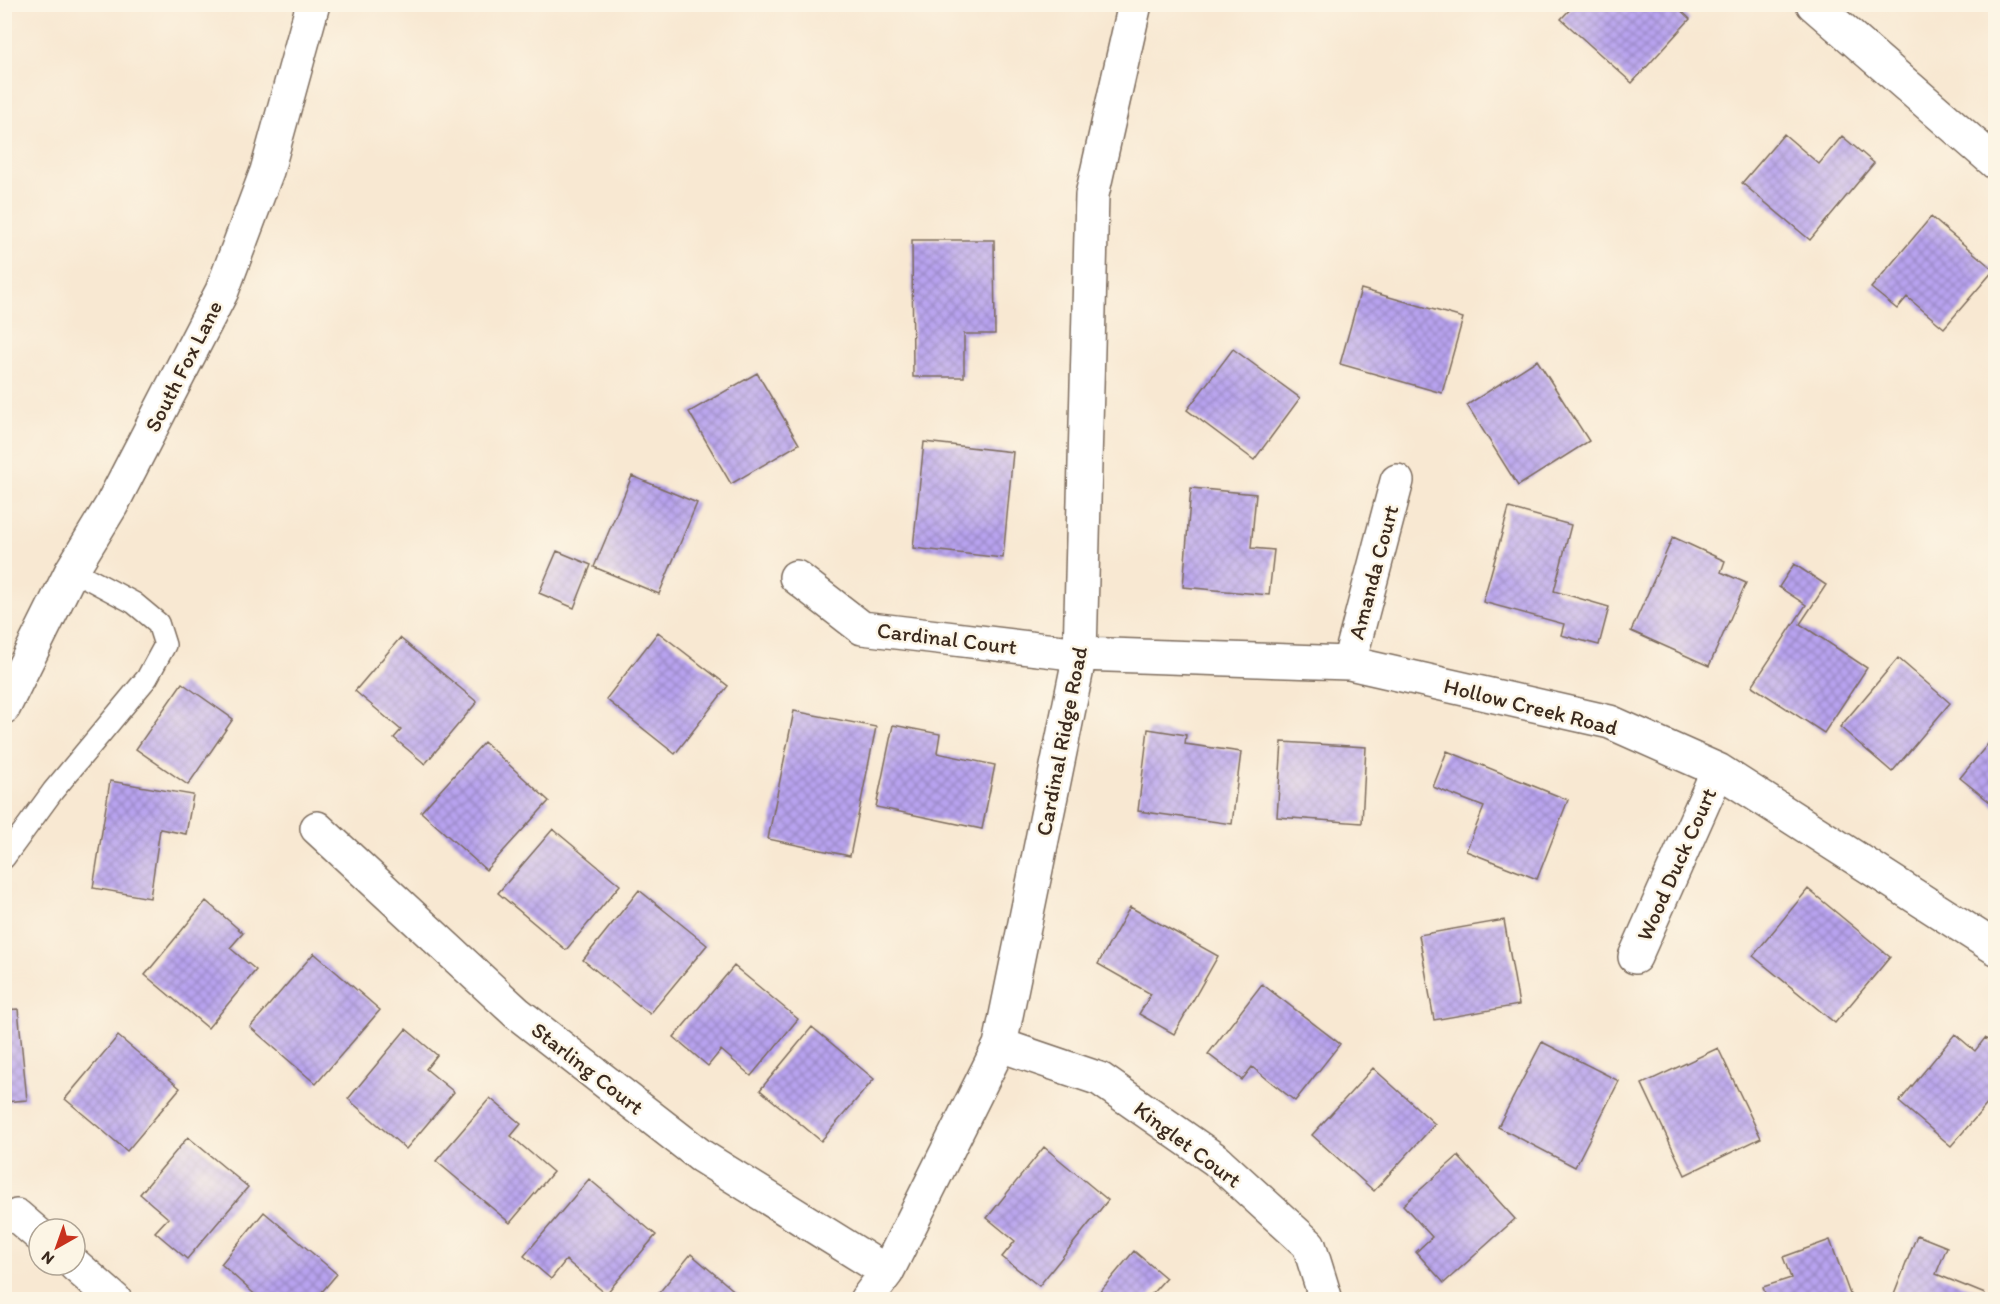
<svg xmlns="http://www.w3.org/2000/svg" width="2000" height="1304" font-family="Itim,sans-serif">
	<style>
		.building { fill: url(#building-cross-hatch) }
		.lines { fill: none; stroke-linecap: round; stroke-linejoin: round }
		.lane-casing { stroke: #7d6c5d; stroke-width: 24 }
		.street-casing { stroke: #7d6c5d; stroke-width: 36 }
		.lane { stroke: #fff; stroke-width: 21 }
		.street { stroke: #fff; stroke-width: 33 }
		.labels { text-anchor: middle; stroke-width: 5; stroke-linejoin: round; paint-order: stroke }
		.street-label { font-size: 22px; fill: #3b2a1e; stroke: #fcf5e5 }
	</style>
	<defs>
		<pattern id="building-cross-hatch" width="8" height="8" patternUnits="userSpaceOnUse" patternTransform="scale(1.5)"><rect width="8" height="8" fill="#b8a3ef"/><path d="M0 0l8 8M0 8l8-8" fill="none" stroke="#9785c1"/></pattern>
	</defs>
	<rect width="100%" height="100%" fill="#fcf5e5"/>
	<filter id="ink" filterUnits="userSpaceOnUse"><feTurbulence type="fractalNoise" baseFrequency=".0167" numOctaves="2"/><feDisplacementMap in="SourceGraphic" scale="12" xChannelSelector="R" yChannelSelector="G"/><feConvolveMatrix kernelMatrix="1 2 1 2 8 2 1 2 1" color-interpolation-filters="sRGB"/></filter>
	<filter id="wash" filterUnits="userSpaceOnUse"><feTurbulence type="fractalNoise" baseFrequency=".008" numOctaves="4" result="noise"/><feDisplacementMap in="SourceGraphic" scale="24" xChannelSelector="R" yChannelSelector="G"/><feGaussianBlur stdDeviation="1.35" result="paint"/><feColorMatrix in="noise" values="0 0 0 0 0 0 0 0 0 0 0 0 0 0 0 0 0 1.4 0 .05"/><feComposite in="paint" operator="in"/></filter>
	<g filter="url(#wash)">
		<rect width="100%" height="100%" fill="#f8e8d2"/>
		<g id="blocks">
			<path class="building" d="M 1575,4 L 1674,4 L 1690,19 L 1632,83 L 1561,19 Z
				M 1784,134 L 1819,164 L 1842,136 L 1874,163 L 1810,240 L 1742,183 Z
				M 1931,217 L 1994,270 L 1944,328 L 1907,297 L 1897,309 L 1871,288 Z
				M 912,240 L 994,240 L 995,334 L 964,334 L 964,377 L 913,377 Z
				M 1361,289 L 1463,318 L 1442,393 L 1340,364 Z
				M 1233,349 L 1300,398 L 1254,460 L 1187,410 Z
				M 1537,360 L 1589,441 L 1518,486 L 1467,405 Z
				M 757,373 L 799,444 L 731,484 L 689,412 Z
				M 924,442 L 1013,452 L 1003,558 L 913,548 Z
				M 632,476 L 697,503 L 659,594 L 594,567 Z
				M 1191,488 L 1256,494 L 1251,548 L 1274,550 L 1269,595 L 1183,587 Z
				M 1509,508 L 1571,525 L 1554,591 L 1609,607 L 1599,645 L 1561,635 L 1564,624 L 1483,602 Z
				M 1673,537 L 1725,561 L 1721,572 L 1746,583 L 1709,666 L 1631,631 Z
				M 557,551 L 591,565 L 574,608 L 539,593 Z
				M 1794,564 L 1826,585 L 1800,624 L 1867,668 L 1824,733 L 1752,686 L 1806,605 L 1779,587 Z
				M 658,632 L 728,686 L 675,754 L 606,699 Z
				M 400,638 L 477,702 L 425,764 L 394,738 L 401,730 L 355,691 Z
				M 1898,658 L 1950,703 L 1892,772 L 1840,727 Z
				M 182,683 L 233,719 L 188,785 L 136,749 Z
				M 794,711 L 876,727 L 850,856 L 768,839 Z
				M 893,725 L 940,734 L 937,753 L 995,765 L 982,829 L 876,807 Z
				M 1148,729 L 1186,735 L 1185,744 L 1241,752 L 1232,824 L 1138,811 Z
				M 1996,734 L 1996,807 L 1960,778 Z
				M 484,742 L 549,801 L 486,870 L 421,812 Z
				M 1282,742 L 1366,747 L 1362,823 L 1277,817 Z
				M 1447,751 L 1568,800 L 1537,879 L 1466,851 L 1484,807 L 1433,787 Z
				M 110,781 L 193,795 L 186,834 L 160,829 L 150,898 L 93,888 Z
				M 553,829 L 620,885 L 566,950 L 498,893 Z
				M 1808,889 L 1890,957 L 1835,1023 L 1753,956 Z
				M 639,890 L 707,945 L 650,1014 L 583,960 Z
				M 206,901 L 243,933 L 230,948 L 256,970 L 208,1028 L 145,975 Z
				M 1130,907 L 1218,956 L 1174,1034 L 1139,1014 L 1151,994 L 1098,964 Z
				M 1504,920 L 1519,1005 L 1434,1020 L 1419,935 Z
				M 314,953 L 380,1010 L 316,1084 L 250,1027 Z
				M 734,966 L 798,1019 L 751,1076 L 721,1050 L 708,1066 L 674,1037 Z
				M 1262,984 L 1340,1044 L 1295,1101 L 1252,1067 L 1242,1080 L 1208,1054 Z
				M 18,1009 L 27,1100 L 4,1102 L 4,1010 Z
				M 812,1027 L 874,1079 L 821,1141 L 760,1090 Z
				M 406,1029 L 437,1055 L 426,1069 L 454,1092 L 406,1149 L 348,1099 Z
				M 1955,1034 L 1975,1051 L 1985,1038 L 1996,1047 L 1996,1094 L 1951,1146 L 1899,1102 Z
				M 118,1036 L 180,1088 L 127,1151 L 65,1099 Z
				M 1542,1042 L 1619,1081 L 1575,1167 L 1498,1127 Z
				M 1718,1048 L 1761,1138 L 1685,1175 L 1642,1084 Z
				M 1373,1068 L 1435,1124 L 1374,1191 L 1312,1135 Z
				M 490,1098 L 521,1124 L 511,1136 L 553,1172 L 510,1223 L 436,1161 Z
				M 188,1137 L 248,1187 L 187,1259 L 155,1232 L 168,1218 L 140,1194 Z
				M 1044,1147 L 1108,1200 L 1039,1286 L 1002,1257 L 1015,1241 L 987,1218 Z
				M 1458,1156 L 1515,1219 L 1444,1283 L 1416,1252 L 1432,1237 L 1403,1205 Z
				M 589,1179 L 656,1235 L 606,1294 L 566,1260 L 551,1279 L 524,1256 Z
				M 264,1212 L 337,1274 L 315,1300 L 261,1300 L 221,1264 Z
				M 1917,1235 L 1947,1247 L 1936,1274 L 1985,1294 L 1983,1300 L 1892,1300 Z
				M 1830,1240 L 1852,1300 L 1767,1300 L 1763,1287 L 1791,1278 L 1783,1257 Z
				M 1134,1251 L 1166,1278 L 1149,1297 L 1152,1300 L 1093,1300 Z
				M 691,1254 L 745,1300 L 653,1300 Z"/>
		</g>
	</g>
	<g filter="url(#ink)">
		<use href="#blocks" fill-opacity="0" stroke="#7d6c5d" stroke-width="1.5"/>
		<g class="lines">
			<g class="lane-casing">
				<path id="lane" d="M 4,858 L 53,791 L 147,678 L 165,645 L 158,623 L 134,603 L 72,570"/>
			</g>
			<g class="street-casing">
				<path id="street" d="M 1813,4 L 1996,163
					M 796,577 L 862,628 L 1080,654 L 1349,663 L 1610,722 L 1718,770 L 1996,948
					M 1349,663 L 1397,481
					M 4,707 L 72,570 L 111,506 L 222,291 L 267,171 L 313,4
					M 317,828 L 517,1013 L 701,1156 L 887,1272
					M 1635,957 L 1718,770
					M 1000,1045 L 1100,1079 L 1216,1160 L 1309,1245 L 1326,1300
					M 17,1216 L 39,1235
					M 75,1265 L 115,1300
					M 866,1300 L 887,1272 L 1000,1045 L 1080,654 L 1092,195 L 1135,4"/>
			</g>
			<use href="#lane" class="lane"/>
			<use href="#street" class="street"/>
		</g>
	</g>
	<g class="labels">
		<g class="street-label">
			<text transform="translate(183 366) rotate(-63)" y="8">South Fox Lane</text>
			<text transform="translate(1373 572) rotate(-75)" y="8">Amanda Court</text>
			<text transform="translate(947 638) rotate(7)" y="8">Cardinal Court</text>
			<text transform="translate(1531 706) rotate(14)" y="8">Hollow Creek Road</text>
			<text transform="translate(1061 741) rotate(-79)" y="8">Cardinal Ridge Road</text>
			<text transform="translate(1676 864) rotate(-66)" y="8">Wood Duck Court</text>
			<text transform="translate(588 1068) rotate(38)" y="8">Starling Court</text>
			<text transform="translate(1188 1144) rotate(37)" y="8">Kinglet Court</text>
		</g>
	</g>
	<rect width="2000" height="1304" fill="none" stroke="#fcf5e5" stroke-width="24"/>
	<g transform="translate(57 1247) rotate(220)"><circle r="28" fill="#fcf5e5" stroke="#afa495" stroke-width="1.5"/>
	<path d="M0-4.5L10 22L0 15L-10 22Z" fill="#c8321e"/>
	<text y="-9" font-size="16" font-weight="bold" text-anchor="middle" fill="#3b2a1e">N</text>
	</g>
</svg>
